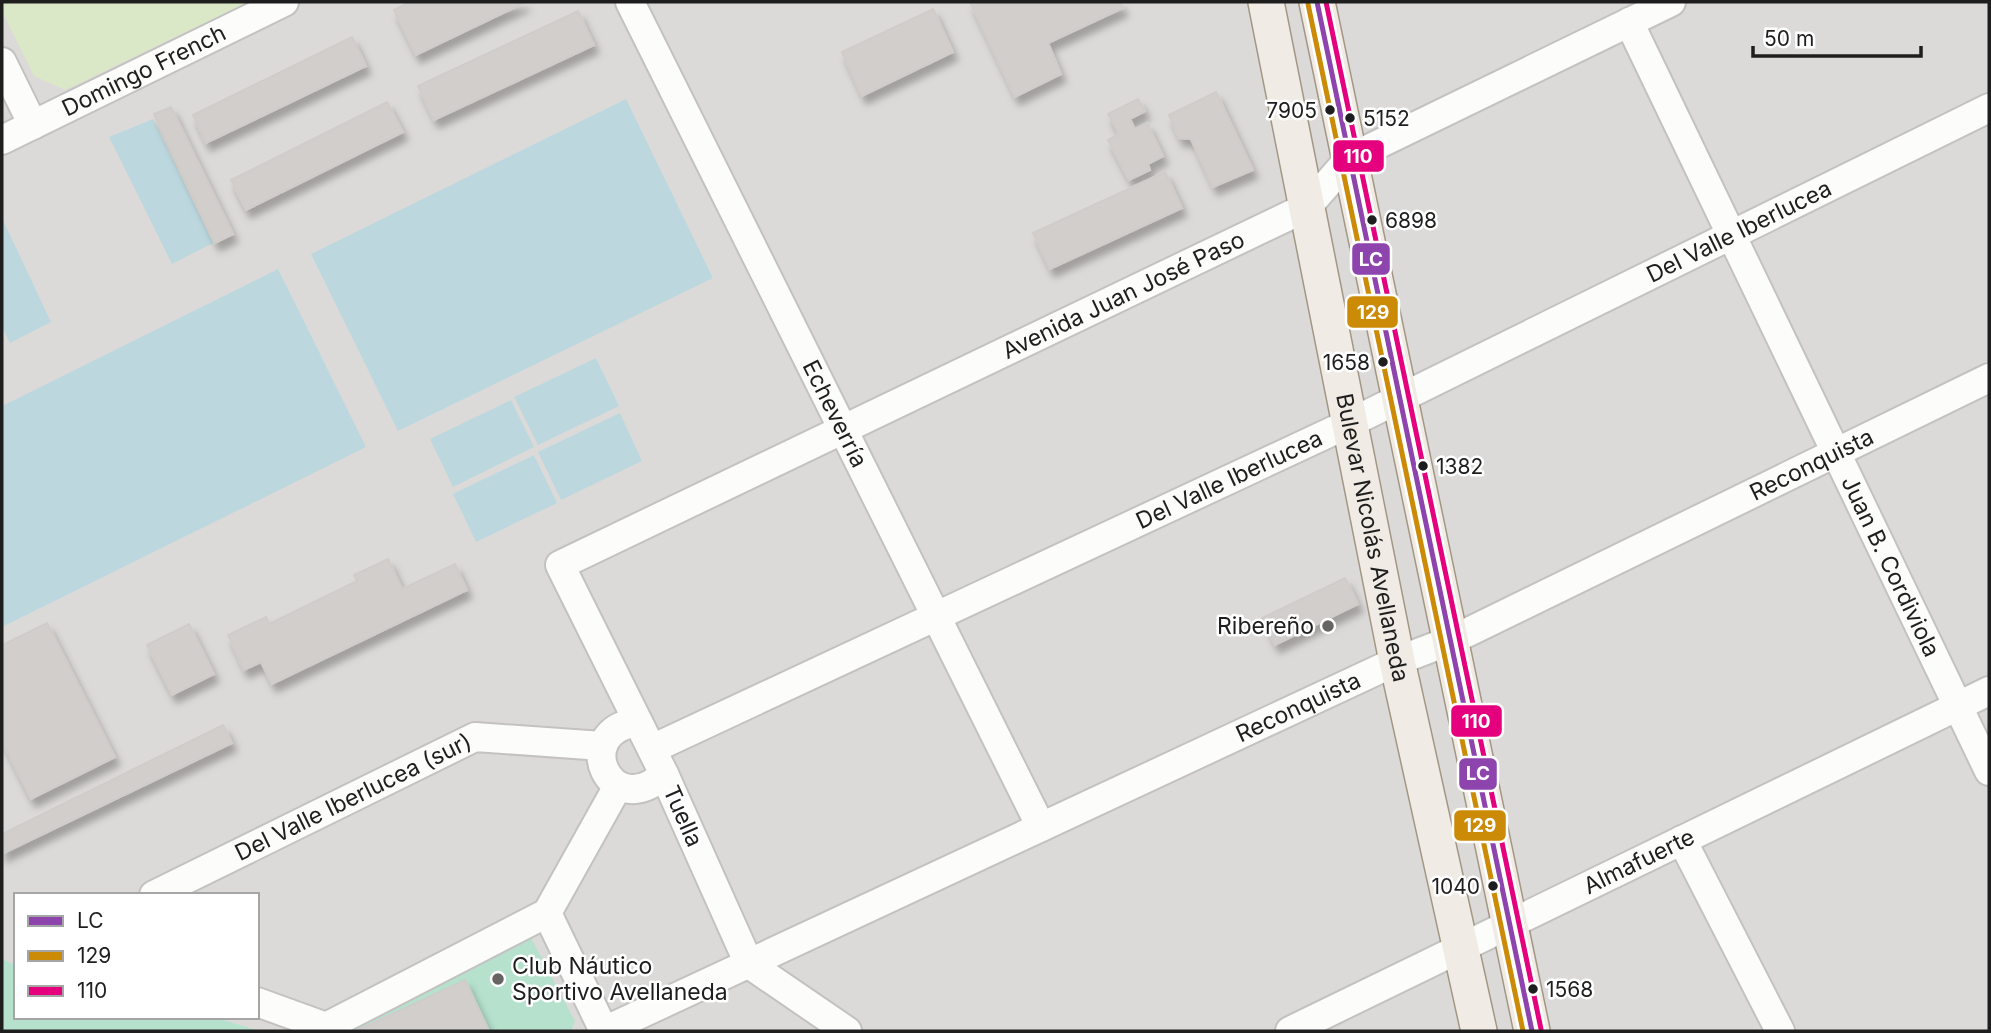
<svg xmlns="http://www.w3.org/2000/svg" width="1991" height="1033" font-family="Inter,sans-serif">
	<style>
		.residential { fill: #dcdad8; fill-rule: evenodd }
		.grass { fill: #dae8c7 }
		.pitch { fill: #b5e1cd }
		.water { fill: #bcd8de }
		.building { fill: #d2cecc; stroke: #d0ccc9; stroke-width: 2; filter: url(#shadow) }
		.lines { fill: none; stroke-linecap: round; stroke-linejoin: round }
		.minor-casing { stroke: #c4c2c1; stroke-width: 32 }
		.major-casing { stroke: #a29785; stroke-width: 38 }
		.minor { stroke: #fcfcfb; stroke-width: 28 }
		.major { stroke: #f0ebe4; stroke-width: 35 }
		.bus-1-casing { stroke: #fff; stroke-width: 10 }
		.bus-2-casing { stroke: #fff; stroke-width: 10 }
		.bus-3-casing { stroke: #fff; stroke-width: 10 }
		.bus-1 { stroke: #8e44ad; stroke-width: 5 }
		.bus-2 { stroke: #cc8b06; stroke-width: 5 }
		.bus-3 { stroke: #e5007d; stroke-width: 5 }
		.bus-dot { fill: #1e1e1e; stroke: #fff; stroke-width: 2.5 }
		.poi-dot { fill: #666564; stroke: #fff; stroke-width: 2.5 }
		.labels { text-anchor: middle; stroke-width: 5; stroke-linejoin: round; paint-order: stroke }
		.bus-label { font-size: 21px; fill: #1e1e1e; stroke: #fff; text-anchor: start }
		.street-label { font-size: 23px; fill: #1e1e1e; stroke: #fff }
		.poi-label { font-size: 23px; fill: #1e1e1e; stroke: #fff; text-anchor: end }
		.line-badge { stroke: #fff; stroke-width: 2.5 }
		.badge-label { font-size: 19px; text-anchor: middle; font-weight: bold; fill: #fff }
	</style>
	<defs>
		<filter id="shadow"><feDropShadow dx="4.5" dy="8" stdDeviation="3.5" flood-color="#0004"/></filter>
	</defs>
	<rect width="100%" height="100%" fill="#edeae7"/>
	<path class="residential" d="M 2,2 L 1989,2 L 1989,1031 L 2,1031 ZM 16,895 L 257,895 L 257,1017 L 16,1017 Z"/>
	<path class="grass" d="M 2,2 L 248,2 L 65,90 L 34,76 L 2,11 Z"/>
	<path class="pitch" d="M 530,936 L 575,1021 L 571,1031 L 338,1031 Z
		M 2,959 L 16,965 L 16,1017 L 214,1017 L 259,1031 L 2,1031 Z"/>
	<path class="water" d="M 626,99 L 713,278 L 398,431 L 311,254 Z
		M 153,119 L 213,243 L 172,264 L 109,137 Z
		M 2,218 L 51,322 L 10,343 L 2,326 Z
		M 278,269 L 366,447 L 2,627 L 2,406 Z
		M 596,358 L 619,406 L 538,445 L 514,397 Z
		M 511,400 L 534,447 L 453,487 L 430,439 Z
		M 620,413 L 642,461 L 561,500 L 538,452 Z
		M 534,455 L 557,503 L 476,542 L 453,494 Z"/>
	<path class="building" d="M 410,2 L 526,2 L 416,55 L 394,10 Z
		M 970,2 L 1120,2 L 1123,8 L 1048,43 L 1061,74 L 1015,97 Z
		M 933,9 L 953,52 L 862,96 L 842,52 Z
		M 578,11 L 594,45 L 434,120 L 418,86 Z
		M 352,37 L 366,66 L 206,143 L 193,115 Z
		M 1216,92 L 1253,170 L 1213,187 L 1191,139 L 1179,138 L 1169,115 Z
		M 1138,99 L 1145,111 L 1130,119 L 1135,129 L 1147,123 L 1163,156 L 1148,164 L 1150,170 L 1129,180 L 1108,140 L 1119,134 L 1108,114 Z
		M 387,102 L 403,132 L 246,210 L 231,180 Z
		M 171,107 L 233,234 L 215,243 L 154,114 Z
		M 1165,172 L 1182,208 L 1050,269 L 1033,233 Z
		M 388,559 L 402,589 L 455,564 L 467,590 L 272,684 L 261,662 L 244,670 L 228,635 L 266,617 L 269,624 L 357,581 L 354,575 Z
		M 1345,578 L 1358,604 L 1275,645 L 1262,618 Z
		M 47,623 L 115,757 L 31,799 L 2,741 L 2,645 Z
		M 189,624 L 214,674 L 172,695 L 147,645 Z
		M 223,725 L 232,743 L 2,854 L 2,834 Z
		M 465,980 L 489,1031 L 356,1031 Z"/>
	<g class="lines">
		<g class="minor-casing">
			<g id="minor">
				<path id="s1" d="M 630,2 L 1041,827"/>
				<path id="s2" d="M 1629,22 L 1989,771"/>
				<path d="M 2,62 L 33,125"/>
				<path id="s3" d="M 2,140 L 284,2"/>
				<path d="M 638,722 C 568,731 611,825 664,774"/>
				<path id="s4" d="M 652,749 L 1350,423 L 1989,108"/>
				<path d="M 1682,840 L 1780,1031"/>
				<path id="s5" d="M 154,895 L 475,737 L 602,746"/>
				<path d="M 547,913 L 604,1031"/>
				<path d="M 257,1002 L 326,1027 L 547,913 L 618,786"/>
				<path id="s6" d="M 604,1031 L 1397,661 L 1452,640 L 1989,378"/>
				<path id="s7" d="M 847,1031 L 749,964 L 664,774 L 560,565 L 1307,207 L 1350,158 L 1671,2"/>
				<path id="s8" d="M 1290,1031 L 1989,691"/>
			</g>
		</g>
		<g class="major-casing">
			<g id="major">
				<path id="s9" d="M 1266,2 L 1397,661 L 1479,1031"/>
				<path d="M 1317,2 L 1532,1031"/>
			</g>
		</g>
		<use href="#minor" class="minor"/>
		<use href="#major" class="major"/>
		<g class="bus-1-casing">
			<path id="bus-1" d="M 1317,2 L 1532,1031"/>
		</g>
		<g class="bus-2-casing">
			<path id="bus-2" d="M 1308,4 L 1523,1031"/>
		</g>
		<g class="bus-3-casing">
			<path id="bus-3" d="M 1326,2 L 1541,1029"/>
		</g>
		<use href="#bus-1" class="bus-1"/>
		<use href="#bus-2" class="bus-2"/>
		<use href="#bus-3" class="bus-3"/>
	</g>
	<g class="bus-dot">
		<circle cx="1330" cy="110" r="6"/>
		<circle cx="1350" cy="118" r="6"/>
		<circle cx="1372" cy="220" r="6"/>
		<circle cx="1383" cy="362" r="6"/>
		<circle cx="1423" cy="466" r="6"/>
		<circle cx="1493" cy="886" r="6"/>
		<circle cx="1533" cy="989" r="6"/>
	</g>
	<g class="poi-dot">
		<circle cx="1328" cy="626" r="7"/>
		<circle cx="498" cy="979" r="7"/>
	</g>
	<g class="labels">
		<g class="bus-label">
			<text x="1317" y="118" text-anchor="end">7905</text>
			<text x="1363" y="126">5152</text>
			<text x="1385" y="228">6898</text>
			<text x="1370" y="370" text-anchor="end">1658</text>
			<text x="1436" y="474">1382</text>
			<text x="1480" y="894" text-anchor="end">1040</text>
			<text x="1546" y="997">1568</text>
		</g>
		<g class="street-label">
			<text dy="8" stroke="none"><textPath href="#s3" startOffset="158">Domingo French</textPath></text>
			<text dy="8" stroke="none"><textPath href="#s4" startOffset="1204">Del Valle Iberlucea</textPath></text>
			<text dy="8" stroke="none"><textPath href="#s7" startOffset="1185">Avenida Juan José Paso</textPath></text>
			<text dy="8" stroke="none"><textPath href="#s1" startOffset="460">Echeverría</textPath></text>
			<text dy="8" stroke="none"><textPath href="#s6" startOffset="1334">Reconquista</textPath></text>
			<text dy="8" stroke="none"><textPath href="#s4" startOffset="637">Del Valle Iberlucea</textPath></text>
			<text dy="8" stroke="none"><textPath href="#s9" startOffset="546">Bulevar Nicolás Avellaneda</textPath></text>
			<text dy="8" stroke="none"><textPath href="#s2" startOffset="604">Juan B. Cordiviola</textPath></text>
			<text dy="8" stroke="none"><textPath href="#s6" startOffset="766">Reconquista</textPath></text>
			<text dy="8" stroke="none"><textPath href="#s5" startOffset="222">Del Valle Iberlucea (sur)</textPath></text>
			<text transform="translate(683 816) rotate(66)" y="8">Tuella</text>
			<text dy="8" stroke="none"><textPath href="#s8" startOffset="388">Almafuerte</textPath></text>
		</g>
		<g class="poi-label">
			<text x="1314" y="634">Ribereño</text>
			<text x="512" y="974" text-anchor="start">Club Náutico<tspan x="512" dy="26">Sportivo Avellaneda</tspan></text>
		</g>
	</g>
	<g class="line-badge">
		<rect x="1332" y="139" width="53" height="34" rx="7" fill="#e5007d"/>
		<rect x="1351" y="242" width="40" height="34" rx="7" fill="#8e44ad"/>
		<rect x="1346" y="295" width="53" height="34" rx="7" fill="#cc8b06"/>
		<rect x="1450" y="704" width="53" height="34" rx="7" fill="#e5007d"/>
		<rect x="1458" y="757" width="40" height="34" rx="7" fill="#8e44ad"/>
		<rect x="1453" y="809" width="54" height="33" rx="7" fill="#cc8b06"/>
	</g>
	<g class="badge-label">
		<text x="1358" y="163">110</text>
		<text x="1371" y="266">LC</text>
		<text x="1373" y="319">129</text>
		<text x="1476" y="728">110</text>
		<text x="1478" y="780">LC</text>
		<text x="1480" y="832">129</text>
	</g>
	<rect width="1991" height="1033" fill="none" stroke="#1e1e1e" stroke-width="7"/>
	<rect x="14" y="893" width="245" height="126" fill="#ffffff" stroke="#a5a5a5" stroke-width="2"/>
	<rect x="28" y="916" width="35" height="10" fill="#8e44ad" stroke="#a5a5a5" stroke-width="2"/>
	<text x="77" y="928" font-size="21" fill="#1e1e1e">LC</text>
	<rect x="28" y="951" width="35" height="10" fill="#cc8b06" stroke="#a5a5a5" stroke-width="2"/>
	<text x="77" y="963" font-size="21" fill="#1e1e1e">129</text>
	<rect x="28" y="986" width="35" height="10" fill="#e5007d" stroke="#a5a5a5" stroke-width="2"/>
	<text x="77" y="998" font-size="21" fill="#1e1e1e">110</text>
	<path d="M1753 46v10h168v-10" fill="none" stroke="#1e1e1e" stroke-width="3.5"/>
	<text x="1764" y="46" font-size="21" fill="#1e1e1e" stroke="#ffffff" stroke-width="5" paint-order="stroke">50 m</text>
</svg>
